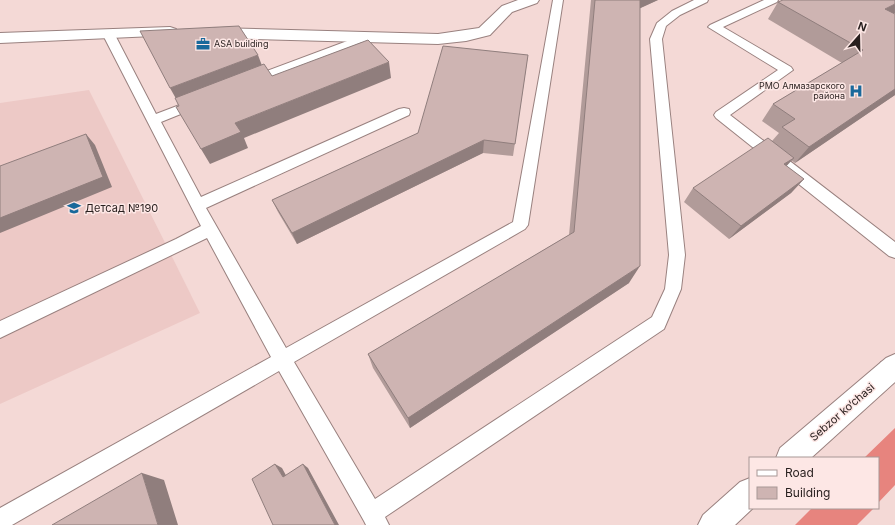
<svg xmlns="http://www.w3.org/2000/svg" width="895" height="525" font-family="Inter,sans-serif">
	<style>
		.built { fill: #edc9c6 }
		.forest { fill: #e7847e }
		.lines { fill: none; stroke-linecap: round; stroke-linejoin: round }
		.service-casing { stroke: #99817f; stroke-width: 2 }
		.minor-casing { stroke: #99817f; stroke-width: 2 }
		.tertiary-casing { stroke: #99817f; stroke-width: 2 }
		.primary-casing { stroke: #99817f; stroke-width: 2 }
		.service { fill: #fff; fill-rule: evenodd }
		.minor { fill: #fff; fill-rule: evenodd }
		.tertiary { fill: #fff; fill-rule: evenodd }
		.primary { fill: #fff; fill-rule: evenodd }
		.wall { fill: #b19b99 }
		.shaded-wall { fill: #907e7d }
		.building { fill: #ceb4b2; stroke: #907e7d }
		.labels { text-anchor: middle; stroke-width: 3; stroke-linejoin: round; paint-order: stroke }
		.far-poi-label { font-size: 9px; fill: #281f1e; stroke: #fde7e5; text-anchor: start }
		.poi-label { font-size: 11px; fill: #281f1e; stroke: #fde7e5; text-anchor: start }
		.street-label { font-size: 11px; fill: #281f1e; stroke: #fde7e5 }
	</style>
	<rect width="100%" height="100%" fill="#f4d9d6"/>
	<path class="built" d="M 89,90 L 200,313 L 0,404 L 0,103 Z"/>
	<path class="forest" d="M 895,428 L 895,485 L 878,503 L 878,458 L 864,458 Z
		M 812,508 L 874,508 L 857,525 L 795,525 Z"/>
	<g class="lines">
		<g class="service-casing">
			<path id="service" d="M 553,0 L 563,0 L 528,225 L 525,229 L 294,362 L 375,499 L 652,317 L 665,289 L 669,255 L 650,39 L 657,23 L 672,11 L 694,0 L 708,0 L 707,2 L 680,15 L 666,26 L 662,39 L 685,255 L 681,289 L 664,329 L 385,517 L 389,525 L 366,525 L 364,521 L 279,371 L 12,525 L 0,525 L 0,508 L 271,357 L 207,238 L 0,338 L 0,321 L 176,239 L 201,226 L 103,35 L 105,33 L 113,33 L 115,35 L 156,114 L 198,98 L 203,99 L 204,102 L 203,105 L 161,122 L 201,197 L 399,109 L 404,108 L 409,109 L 410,112 L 409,115 L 206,208 L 286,348 L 513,222 Z
				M 764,0 L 778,0 L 777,2 L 723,27 L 791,67 L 793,70 L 730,115 L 895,242 L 895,258 L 889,256 L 716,118 L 714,115 L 716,112 L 778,70 L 708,27 L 710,25 Z
				M 366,34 L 370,35 L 372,37 L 370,39 L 256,84 L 248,84 L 246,81 L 248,78 Z"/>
		</g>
		<g class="minor-casing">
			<path id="minor" d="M 518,0 L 539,0 L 537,3 L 512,12 L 490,35 L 466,41 L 438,44 L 215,38 L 209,36 L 207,33 L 209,30 L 215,28 L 438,34 L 479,28 L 502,6 Z
				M 170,27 L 176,29 L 178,32 L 176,35 L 0,43 L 0,33 Z"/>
		</g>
		<g class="tertiary-casing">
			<path id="tertiary" d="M 895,354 L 895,382 L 811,458 L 776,458 L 780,448 L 886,358 Z
				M 750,478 L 750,508 L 753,508 L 735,525 L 698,525 L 703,515 L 740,482 Z"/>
		</g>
		<g class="primary-casing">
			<path id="primary" d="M 895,358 L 895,382 L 890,383 L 881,380 L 877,371 L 881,362 Z"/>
		</g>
		<use href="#service" class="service"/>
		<use href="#minor" class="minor"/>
		<use href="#tertiary" class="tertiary"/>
		<use href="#primary" class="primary"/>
	</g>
	<path class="wall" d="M 591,0 L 658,0 L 640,8 L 629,283 L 410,428 L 373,368 L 368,354 L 569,235 Z
		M 778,2 L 895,14 L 895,95 L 795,163 L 791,160 L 786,166 L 804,179 L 791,193 L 729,239 L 684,202 L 693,188 L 772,141 L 779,133 L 762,121 L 773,104 L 842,63 L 768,19 Z
		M 528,55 L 513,156 L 483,153 L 297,244 L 278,212 L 272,200 L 418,133 Z"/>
	<path class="shaded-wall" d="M 636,0 L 658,0 L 632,12 Z
		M 895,4 L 895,13 L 872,26 L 885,9 Z
		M 258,55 L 264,71 L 179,104 L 170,88 Z
		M 389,62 L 391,78 L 244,138 L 248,148 L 210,164 L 201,149 L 235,123 Z
		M 895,89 L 895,95 L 795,163 L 809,147 Z
		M 86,134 L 95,145 L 112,187 L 0,233 L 0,218 Z
		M 484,140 L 483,153 L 297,244 L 292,233 Z
		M 794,158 L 781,172 L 784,164 Z
		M 804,179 L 791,193 L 729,239 L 741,226 Z
		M 640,266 L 629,283 L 410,428 L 408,418 Z
		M 275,464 L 282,468 L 289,481 L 283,477 Z
		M 303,464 L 308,468 L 339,525 L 335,525 Z
		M 142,473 L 164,480 L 178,525 L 158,525 Z"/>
	<path class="building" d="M 595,0 L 640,0 L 640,266 L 408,418 L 368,354 L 574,232 Z
		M 783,0 L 895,0 L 895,4 L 885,9 L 895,14 L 895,89 L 809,147 L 782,127 L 795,119 L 773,104 L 863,50 L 778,2 Z
		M 239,26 L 258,55 L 170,88 L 140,31 Z
		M 368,40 L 389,62 L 235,123 L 241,132 L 201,149 L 176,107 L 179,106 L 175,98 L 264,64 L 272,76 Z
		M 443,46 L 528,55 L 515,144 L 484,140 L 292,233 L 272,200 L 418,133 Z
		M 86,134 L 103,177 L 0,218 L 0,166 Z
		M 768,138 L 794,158 L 784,164 L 804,179 L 741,226 L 693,188 Z
		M 275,464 L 283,477 L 303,464 L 335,525 L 273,525 L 252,479 Z
		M 142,473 L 158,525 L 52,525 Z"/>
	<defs>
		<g id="office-bare" transform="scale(1.08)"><path d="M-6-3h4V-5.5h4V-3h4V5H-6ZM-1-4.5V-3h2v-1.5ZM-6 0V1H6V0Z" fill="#19699b" stroke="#fde7e5" stroke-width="2.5" paint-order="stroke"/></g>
		<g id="hospital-bare" transform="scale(1.08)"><path d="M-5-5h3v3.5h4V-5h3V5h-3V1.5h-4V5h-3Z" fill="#19699b" stroke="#fde7e5" stroke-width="2.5" paint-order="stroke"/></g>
		<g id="school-bare" transform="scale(1.08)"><path d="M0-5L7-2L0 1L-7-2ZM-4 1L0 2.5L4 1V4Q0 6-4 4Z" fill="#19699b" stroke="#fde7e5" stroke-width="2.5" paint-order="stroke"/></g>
	</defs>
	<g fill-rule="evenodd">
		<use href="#office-bare" x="203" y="44"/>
		<use href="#hospital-bare" x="856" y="91"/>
		<use href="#school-bare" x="74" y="208"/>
	</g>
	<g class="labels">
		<g class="far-poi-label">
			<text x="214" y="47">ASA building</text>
			<text x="845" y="89" text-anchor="end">РМО Алмазарского<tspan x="845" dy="10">района</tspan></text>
		</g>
		<g class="poi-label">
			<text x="85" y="212">Детсад №190</text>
		</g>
		<g class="street-label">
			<text transform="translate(842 412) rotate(-41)" y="4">Sebzor ko‘chasi</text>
		</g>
	</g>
	<rect x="749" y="457" width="130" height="52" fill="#fde7e5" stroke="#a89795"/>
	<rect x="757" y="470" width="20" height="6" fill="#ffffff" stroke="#a89795"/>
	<text x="785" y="477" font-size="12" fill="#281f1e">Road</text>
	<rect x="757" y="487" width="20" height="12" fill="#ceb4b2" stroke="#a89795"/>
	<text x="785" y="497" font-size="12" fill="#281f1e">Building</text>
	<g transform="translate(859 36) rotate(20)" stroke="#fde7e5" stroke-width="3" paint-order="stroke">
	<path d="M0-3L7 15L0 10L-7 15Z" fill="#281f1e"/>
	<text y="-6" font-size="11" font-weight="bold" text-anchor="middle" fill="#281f1e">N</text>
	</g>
</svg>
